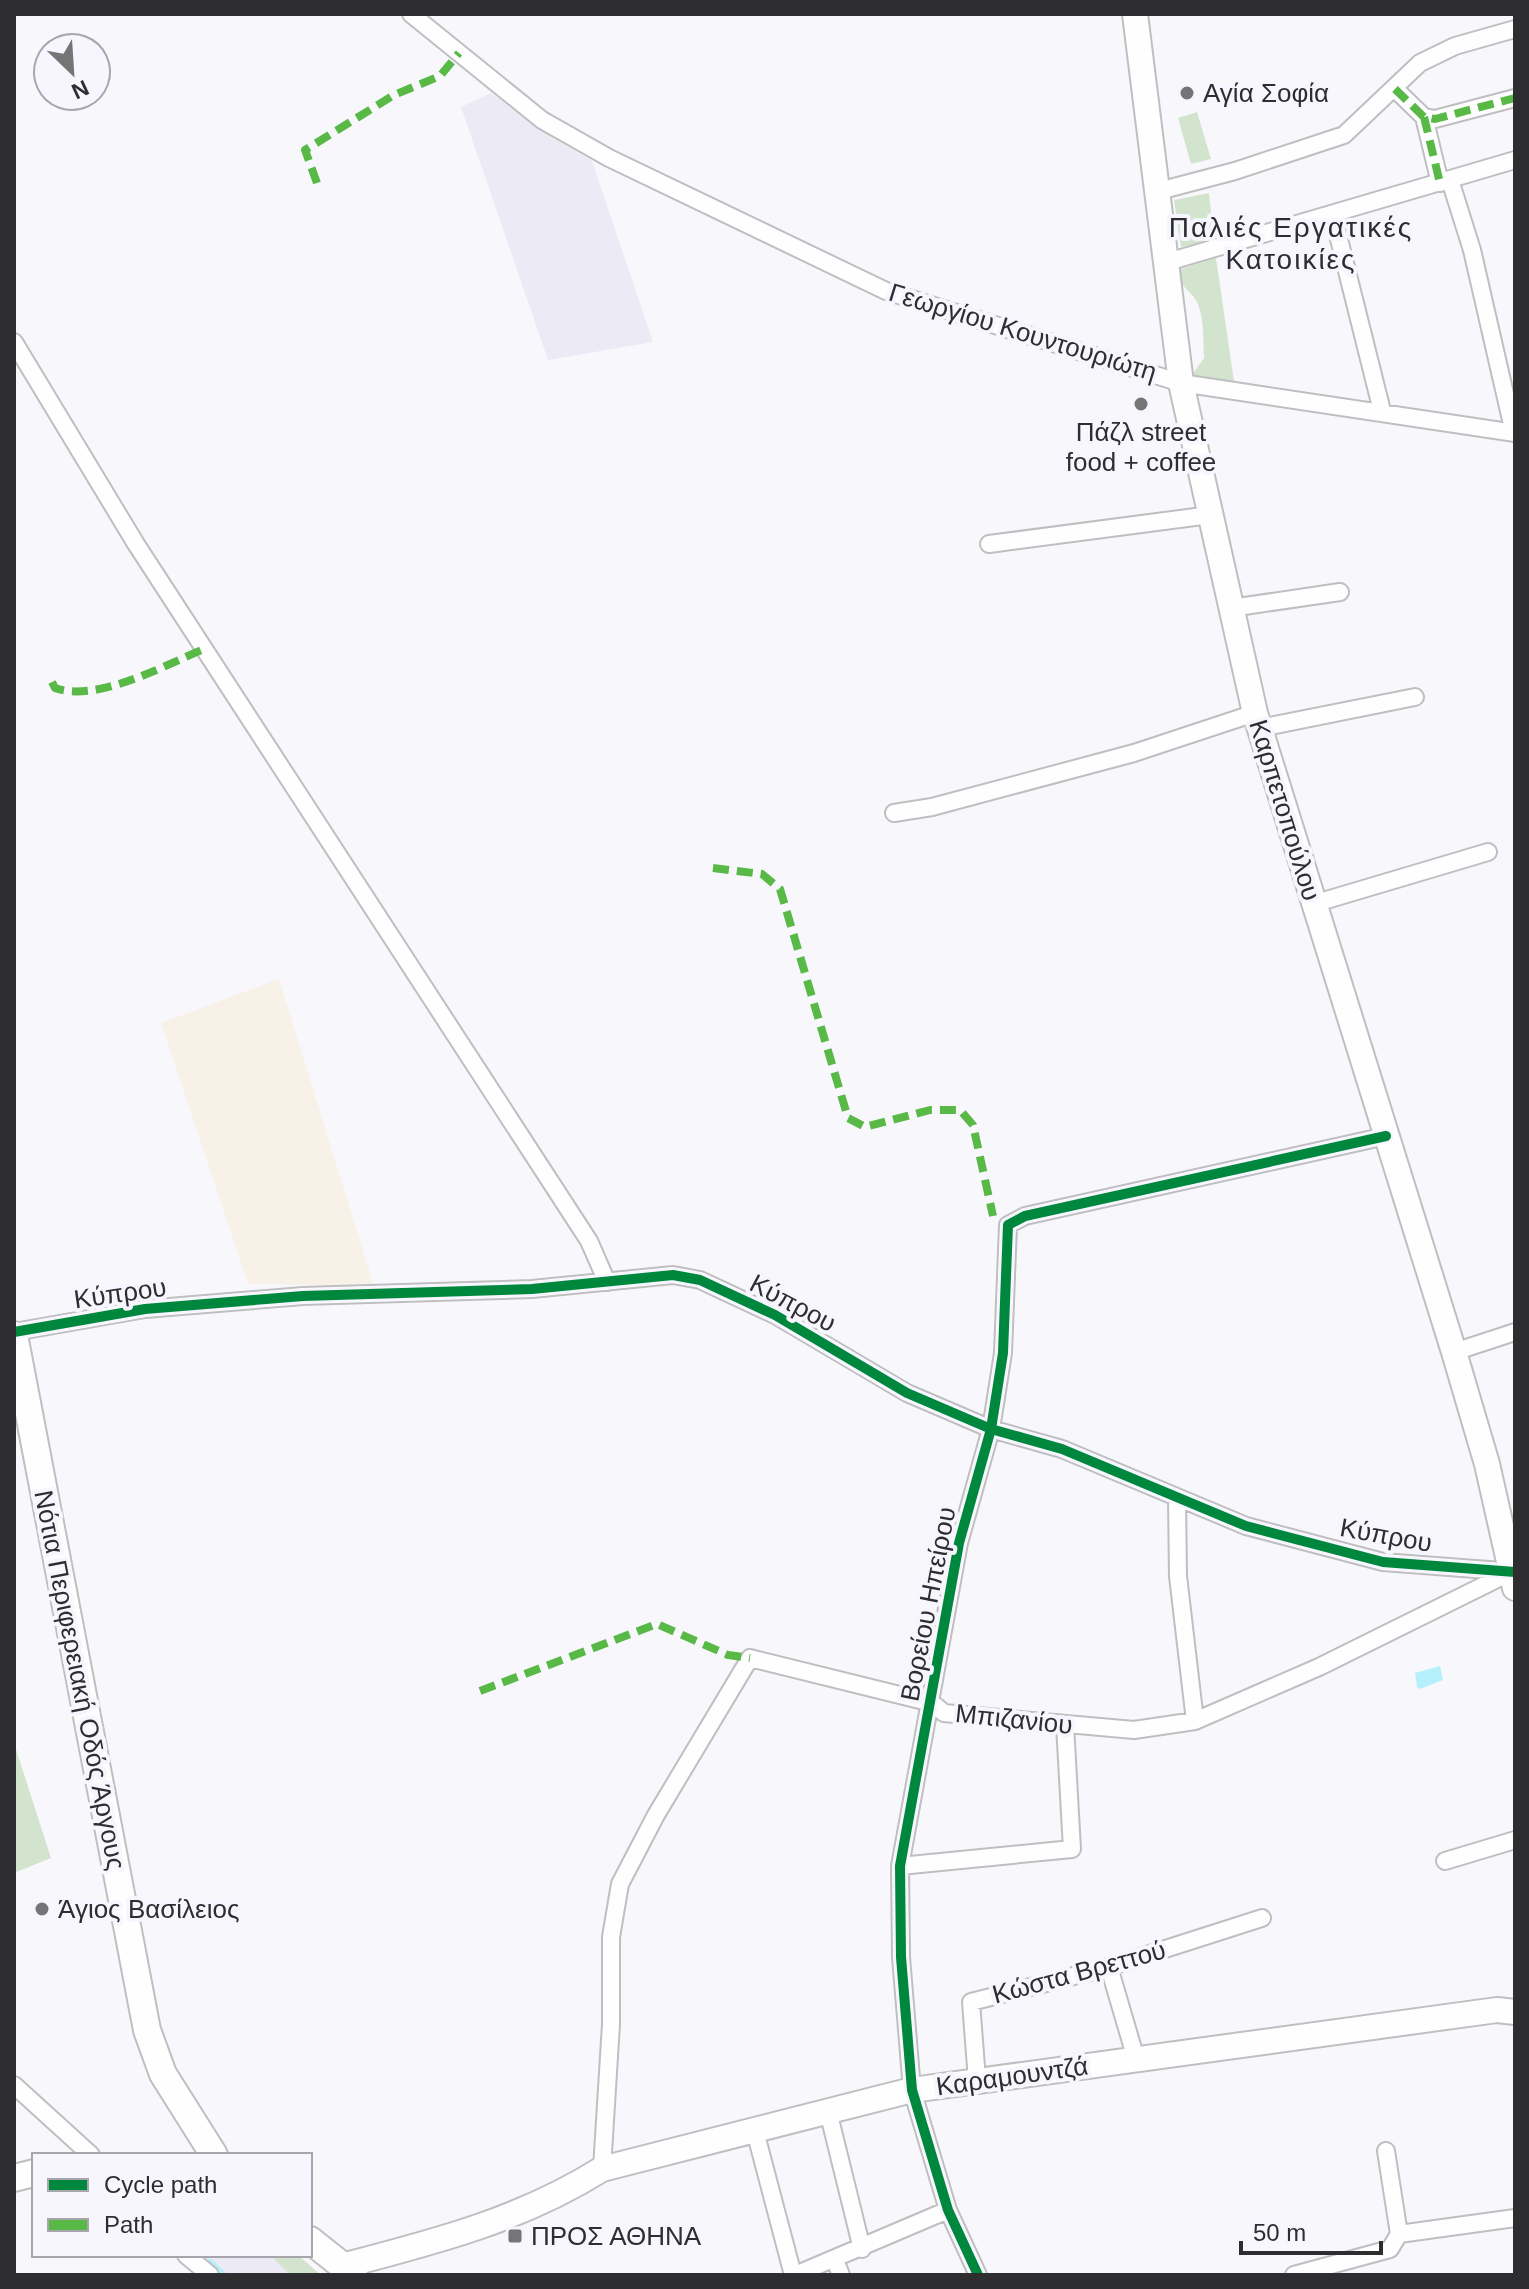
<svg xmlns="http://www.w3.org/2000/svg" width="1529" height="2289" font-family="Helvetica,sans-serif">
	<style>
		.built { fill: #ebeaf5 }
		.industrial { fill: #f7f1e8 }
		.green { fill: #d3e4ce }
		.water { fill: #b4f1fc }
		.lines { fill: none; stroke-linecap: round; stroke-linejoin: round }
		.stream { stroke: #b4f1fc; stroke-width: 6 }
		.street-casing { stroke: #bfbfc2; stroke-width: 20 }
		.secondary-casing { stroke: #bfbfc2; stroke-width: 28 }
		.primary-casing { stroke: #bfbfc2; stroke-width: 30 }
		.street { stroke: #fefeff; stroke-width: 16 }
		.secondary { stroke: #fefeff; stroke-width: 24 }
		.primary { stroke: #fefeff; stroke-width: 26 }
		.quiet { stroke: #58b947; stroke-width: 8; stroke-dasharray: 16 8; stroke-linecap: butt }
		.cycleway-casing { stroke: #f7f6fe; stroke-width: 15 }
		.cycleway { stroke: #00873e; stroke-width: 10 }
		.poi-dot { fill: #757578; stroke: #f7f6fe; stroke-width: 3 }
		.labels { text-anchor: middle; stroke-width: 8; stroke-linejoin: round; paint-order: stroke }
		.poi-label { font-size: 26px; fill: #2e2e31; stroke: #f7f6fe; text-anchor: start }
		.street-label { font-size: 26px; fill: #2e2e31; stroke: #f7f6fe }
		.neighbourhood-label { font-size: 28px; letter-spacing: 2px; fill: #2d2c32; stroke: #f7f6fe }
	</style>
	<rect width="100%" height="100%" fill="#f8f8fc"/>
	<path class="built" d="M 491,93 L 551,137 L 592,161 L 653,342 L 548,360 L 461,107 Z
		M 197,2255 L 270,2255 L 290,2275 L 219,2275 Z"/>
	<path class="industrial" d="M 279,979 L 374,1286 L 248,1284 L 161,1023 Z"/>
	<path class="green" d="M 1197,112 L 1211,159 L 1191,164 L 1178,118 Z
		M 1209,193 L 1214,240 L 1181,247 L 1174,200 Z
		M 1216,258 L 1235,388 L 1197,382 L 1191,376 L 1204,358 C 1203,342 1204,322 1199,307 C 1195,291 1175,287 1180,269 Z
		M 14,1743 L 51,1858 L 14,1873 Z
		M 270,2255 L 298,2255 L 321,2275 L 290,2275 Z"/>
	<path class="water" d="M 1440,1666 L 1443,1680 L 1420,1689 L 1417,1687 L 1415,1673 Z"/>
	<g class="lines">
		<path class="stream" d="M 210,2262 L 224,2275"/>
		<g class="street-casing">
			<path id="street" d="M 411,14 L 542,120 L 609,158 L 886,291 L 1181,383 L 1515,433
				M 1395,89 L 1424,117 L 1435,119 L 1515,98
				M 1424,117 L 1440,183
				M 1450,180 L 1472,250 L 1514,433
				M 1155,192 L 1235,171 L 1344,135 L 1420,63 L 1455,46 L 1515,29
				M 1333,215 L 1382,411
				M 1164,263 L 1515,160
				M 14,342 L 136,544 L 589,1241 L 607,1282
				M 989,544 L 1210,515
				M 1231,608 L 1340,592
				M 1260,728 L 1415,697
				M 894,813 L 932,807 L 1134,753 L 1255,713
				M 1313,904 L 1488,852
				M 14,1332 L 145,1309 L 303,1296 L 532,1289 L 673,1275 L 700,1280 L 775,1315 L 907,1393 L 991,1429 L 1062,1449 L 1246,1526 L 1383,1562 L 1515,1572
				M 1454,1352 L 1515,1332
				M 1177,1498 L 1178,1576 L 1195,1721
				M 1445,1861 L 1515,1840
				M 900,1866 L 1072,1849 L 1065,1725
				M 1109,1967 L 1136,2059
				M 977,2080 L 971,2002 L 1109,1967 L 1262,1918
				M 14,2085 L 91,2155
				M 828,2111 L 862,2249
				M 755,2131 L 793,2275
				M 1386,2151 L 1399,2234
				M 602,2169 L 611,2024 L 611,1937 L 620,1884 L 656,1815 L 750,1658 L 932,1703 L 944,1713 L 1134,1730 L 1195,1721 L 1319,1667 L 1511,1572
				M 186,2255 L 210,2275
				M 835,2260 L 841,2275
				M 795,2275 L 948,2210
				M 978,2275 L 948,2210 L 912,2090 L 901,1957 L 900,1866 L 959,1543 L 991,1429 L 1003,1353 L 1008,1225 L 1025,1216 L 1386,1136
				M 1294,2275 L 1390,2249 L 1399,2234 L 1515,2218"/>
		</g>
		<g class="secondary-casing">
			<path id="secondary" d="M 1135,14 L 1181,383 L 1255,713 L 1454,1352 L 1487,1464 L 1515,1588
				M 342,2266 C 434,2242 521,2220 602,2169 L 912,2090 L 1497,2010 L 1515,2012"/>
		</g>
		<g class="primary-casing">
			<path id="primary" d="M 14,1335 L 147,2030 L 163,2074 L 214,2155
				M 14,2178 L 34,2173
				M 310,2240 L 354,2275"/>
		</g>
		<use href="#street" class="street"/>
		<use href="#secondary" class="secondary"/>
		<use href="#primary" class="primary"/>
		<path class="quiet" d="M 1395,89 L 1424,117 L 1435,119 L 1515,98
			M 1424,117 L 1440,183
			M 317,183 L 305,150 L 394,95 L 440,76 L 459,53
			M 52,682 L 55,688 C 97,703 165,665 204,649
			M 713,868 L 762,874 L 780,889 L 848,1118 L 865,1127 L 930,1110 L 960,1110 L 973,1125 L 993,1216
			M 480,1691 L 657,1624 L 728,1655 L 750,1658"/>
		<g class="cycleway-casing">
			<path id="cycleway" d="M 14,1332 L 145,1309 L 303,1296 L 532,1289 L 673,1275 L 700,1280 L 775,1315 L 907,1393 L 991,1429 L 1062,1449 L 1246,1526 L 1383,1562 L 1515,1572
				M 978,2275 L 948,2210 L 912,2090 L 901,1957 L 900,1866 L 959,1543 L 991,1429 L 1003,1353 L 1008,1225 L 1025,1216 L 1386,1136"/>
		</g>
		<use href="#cycleway" class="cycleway"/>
	</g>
	<g class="poi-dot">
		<circle cx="1187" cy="93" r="8"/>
		<circle cx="1141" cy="404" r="8"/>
		<circle cx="42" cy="1909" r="8"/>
		<rect x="507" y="2228" width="16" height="16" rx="4"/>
	</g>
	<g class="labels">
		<g class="poi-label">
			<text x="1203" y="102">Αγία Σοφία</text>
			<text x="1141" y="441" text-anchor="middle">Πάζλ street<tspan x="1141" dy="30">food + coffee</tspan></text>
			<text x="58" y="1918">Άγιος Βασίλειος</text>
			<text x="531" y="2245">ΠΡΟΣ ΑΘΗΝΑ</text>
		</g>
		<g class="street-label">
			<text transform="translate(1023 332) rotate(17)" y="9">Γεωργίου Κουντουριώτη</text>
			<text transform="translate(1285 810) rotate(73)" y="9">Καρπετοπούλου</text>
			<text transform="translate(120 1293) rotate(-8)" y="9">Κύπρου</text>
			<text transform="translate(793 1303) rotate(28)" y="9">Κύπρου</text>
			<text transform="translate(1386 1535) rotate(10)" y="9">Κύπρου</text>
			<text transform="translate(928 1604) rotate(-79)" y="9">Βορείου Ηπείρου</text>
			<text transform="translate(80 1680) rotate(79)" y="9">Νότια Περιφερειακή Οδός Άργους</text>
			<text transform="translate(1014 1719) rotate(6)" y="9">Μπιζανίου</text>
			<text transform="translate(1079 1972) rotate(-15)" y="9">Κώστα Βρεττού</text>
			<text transform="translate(1012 2076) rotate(-8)" y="9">Καραμουντζά</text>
		</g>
		<g class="neighbourhood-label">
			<text x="1291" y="237">Παλιές Εργατικές<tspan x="1291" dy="32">Κατοικίες</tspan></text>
		</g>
	</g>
	<rect width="1529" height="2289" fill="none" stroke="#2e2e31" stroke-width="32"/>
	<rect x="32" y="2153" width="280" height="104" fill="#f7f6fe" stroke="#a7a6ac" stroke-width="2"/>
	<rect x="48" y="2179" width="40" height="12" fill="#00873e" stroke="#a7a6ac" stroke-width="2"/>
	<text x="104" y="2193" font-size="24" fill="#2e2e31">Cycle path</text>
	<rect x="48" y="2219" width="40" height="12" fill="#58b947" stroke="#a7a6ac" stroke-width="2"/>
	<text x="104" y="2233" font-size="24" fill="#2e2e31">Path</text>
	<g transform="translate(72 72) rotate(155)"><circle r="38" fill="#f7f6fe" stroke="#a7a6ac" stroke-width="2"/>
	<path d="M0-6L14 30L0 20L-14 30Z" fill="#757578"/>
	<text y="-12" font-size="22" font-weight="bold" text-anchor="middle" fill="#2e2e31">N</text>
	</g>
	<path d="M1241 2241v12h140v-12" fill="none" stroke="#2e2e31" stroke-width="4"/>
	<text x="1253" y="2241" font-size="24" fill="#2e2e31" stroke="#f7f6fe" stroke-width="6" paint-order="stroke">50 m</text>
</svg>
